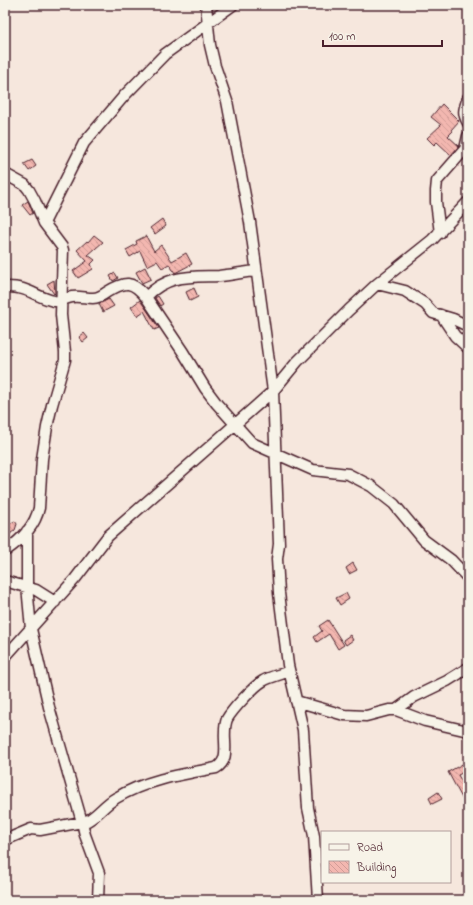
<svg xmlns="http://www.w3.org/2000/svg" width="473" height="905" font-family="'Indie Flower',sans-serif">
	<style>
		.building { fill: url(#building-back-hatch); stroke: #4a1f2b }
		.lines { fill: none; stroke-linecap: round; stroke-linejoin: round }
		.minor-casing { stroke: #4a1f2b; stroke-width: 13 }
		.minor { stroke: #f7f3e8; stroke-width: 10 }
	</style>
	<defs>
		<pattern id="building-back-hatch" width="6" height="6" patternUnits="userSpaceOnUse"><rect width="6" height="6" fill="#f3b7b0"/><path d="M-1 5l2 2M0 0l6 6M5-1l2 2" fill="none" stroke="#d29d98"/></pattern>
	</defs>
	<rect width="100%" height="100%" fill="#f6e7dd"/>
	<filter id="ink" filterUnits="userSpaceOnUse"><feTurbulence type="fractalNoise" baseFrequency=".025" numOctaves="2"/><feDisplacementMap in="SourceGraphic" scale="8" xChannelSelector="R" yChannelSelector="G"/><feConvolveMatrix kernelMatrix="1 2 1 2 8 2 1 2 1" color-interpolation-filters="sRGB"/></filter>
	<g filter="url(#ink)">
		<path class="building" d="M 442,104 L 459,121 L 451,130 L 453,131 L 448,136 L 459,146 L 451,155 L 437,142 L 434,145 L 427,138 L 441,125 L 431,117 Z
			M 32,160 L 36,166 L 29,171 L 24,164 Z
			M 28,201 L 33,213 L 30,215 L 22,205 Z
			M 162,219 L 166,226 L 155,234 L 150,228 Z
			M 94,235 L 103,242 L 88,255 L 95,260 L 91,264 L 93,269 L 78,278 L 73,271 L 87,261 L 77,250 L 87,241 L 88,242 Z
			M 146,236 L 154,251 L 161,245 L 172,261 L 186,253 L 192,264 L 175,273 L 169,264 L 162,268 L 157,261 L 147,266 L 140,251 L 130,257 L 126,250 L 137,244 L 136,241 Z
			M 145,267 L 151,279 L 142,283 L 136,272 Z
			M 115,273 L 118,278 L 113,281 L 110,276 Z
			M 54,280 L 55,293 L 54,294 L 47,284 Z
			M 194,288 L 198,297 L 190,301 L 186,292 Z
			M 158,296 L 163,304 L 160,306 L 155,298 Z
			M 109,299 L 114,306 L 103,312 L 99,304 Z
			M 140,300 L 159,328 L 154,330 L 144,311 L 137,316 L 131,307 Z
			M 84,333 L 88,338 L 83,342 L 79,337 Z
			M 15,521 L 17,524 L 15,530 L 5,538 L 5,526 Z
			M 353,563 L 357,570 L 349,574 L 346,568 Z
			M 346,593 L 349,599 L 340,605 L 336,598 Z
			M 328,620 L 344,645 L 338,649 L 329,634 L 317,642 L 314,637 L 322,631 L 319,626 Z
			M 350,635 L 353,640 L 346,645 L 343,640 Z
			M 468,761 L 468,770 L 458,775 L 468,793 L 468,798 L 463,800 L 448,772 Z
			M 438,792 L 442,799 L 432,804 L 429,798 Z"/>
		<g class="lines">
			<g class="minor-casing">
				<path id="minor" d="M 206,5 L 210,45 L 215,66 L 227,101 L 250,222 L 273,391 L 279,544 L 277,559 L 279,593 L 288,665 L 303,730 L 308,808 L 314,836 L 318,900
					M 468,98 C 464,109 462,113 468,123
					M 5,174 L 25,185 L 29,190 L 35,201 L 44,223 L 62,247 L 63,250 L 61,315 L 65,352 L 65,360 L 52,405 L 47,427 L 42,459 L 39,508 C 35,526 20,541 5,551
					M 44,223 L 84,143 L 124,96 L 165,54 L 233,5
					M 440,233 L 436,202 L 436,191 L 437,181 L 465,149 L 468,136
					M 377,284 L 405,291 L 425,304 L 433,313 L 453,319 L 468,326
					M 5,287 C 28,286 35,297 54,301 C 61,302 66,298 72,297 C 79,296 86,298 93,298 C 99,298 103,295 107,292 C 125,281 132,280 146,297 L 183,352 L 205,388 L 217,404 L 252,443 L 313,470 L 348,474 L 371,486 L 394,504 L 424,540 L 451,560 L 468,578
					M 146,297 C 168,274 190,277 219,276 C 231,275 244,272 256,271
					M 441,315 L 455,336 L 468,348
					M 27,531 L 27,586 L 31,629 L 49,707 L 82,822 L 85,835 L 99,873 L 98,900
					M 5,581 L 36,590 L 55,602
					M 5,657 L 75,579 L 108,536 L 273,391 L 297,362 L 349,310 L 377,284 L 432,240 L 468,202
					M 296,701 L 344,715 L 366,716 L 389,710 L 396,710 L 425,721 L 468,731
					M 396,710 L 414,697 L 447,681 L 468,668
					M 5,840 L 31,829 L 40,830 L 87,821 C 98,815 105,804 116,798 C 145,780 183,774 216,768 C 233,759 220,736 227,719 C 232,710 254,686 263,681 C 271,676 281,675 289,671"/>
			</g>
			<use href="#minor" class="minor"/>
		</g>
	</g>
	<rect width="473" height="905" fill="none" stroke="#f7f3e8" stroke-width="20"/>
	<rect x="10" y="10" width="453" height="885" fill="none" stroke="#4a1f2b" stroke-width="1.5" filter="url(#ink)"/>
	<rect x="321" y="831" width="130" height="52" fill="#f7f3e8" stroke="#b29e9c"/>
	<rect x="329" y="844" width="20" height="6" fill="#f7f3e8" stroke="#b29e9c"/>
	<text x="357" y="851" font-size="12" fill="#4a1f2b">Road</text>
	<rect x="329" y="861" width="20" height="12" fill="url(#building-back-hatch)" stroke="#b29e9c"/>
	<text x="357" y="871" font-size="12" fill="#4a1f2b">Building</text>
	<path d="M323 40v6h119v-6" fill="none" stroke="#4a1f2b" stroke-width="2"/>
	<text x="329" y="40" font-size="12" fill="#4a1f2b" stroke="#f7f3e8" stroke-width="3" paint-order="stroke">100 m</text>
</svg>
